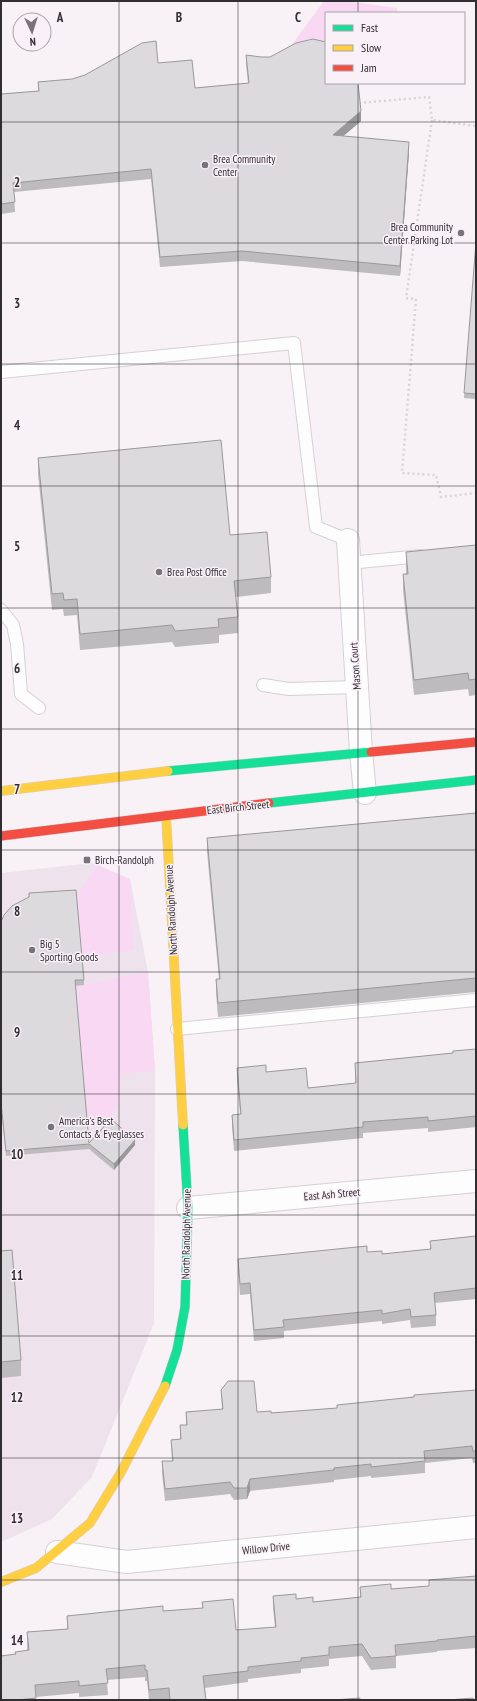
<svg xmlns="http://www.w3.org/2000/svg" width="477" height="1701" font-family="'PT Sans Narrow',sans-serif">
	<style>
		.built { fill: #eee2ec }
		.green { fill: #f9d8f4 }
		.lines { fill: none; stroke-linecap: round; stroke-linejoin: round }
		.lane-casing { stroke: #d5d0d4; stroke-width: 14 }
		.street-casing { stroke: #d5d0d4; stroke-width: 24 }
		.fast-casing { stroke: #d5d0d4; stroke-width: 10 }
		.slow-casing { stroke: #d5d0d4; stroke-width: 10 }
		.jam-casing { stroke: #d5d0d4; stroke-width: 10 }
		.path { stroke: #d6d5d6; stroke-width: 2.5; stroke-dasharray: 2 3; stroke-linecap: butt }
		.lane { stroke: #fefdfe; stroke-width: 12 }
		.street { stroke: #fefdfe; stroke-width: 22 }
		.fast { stroke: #16e098; stroke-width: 9 }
		.slow { stroke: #ffcf43; stroke-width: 9 }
		.jam { stroke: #f24e42; stroke-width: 9 }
		.wall { fill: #bdbbbd }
		.shaded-wall { fill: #9a999a }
		.building { fill: #dcdadc; stroke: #9a999a }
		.grid { fill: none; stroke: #312e31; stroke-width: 1; stroke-opacity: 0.55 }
		.poi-dot { fill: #777376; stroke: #faf0f8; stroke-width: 1.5 }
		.labels { text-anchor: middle; stroke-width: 3; stroke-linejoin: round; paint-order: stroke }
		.poi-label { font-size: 11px; fill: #312e31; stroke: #faf0f8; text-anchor: start }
		.street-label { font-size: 11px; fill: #312e31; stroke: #faf0f8 }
		.grid-label { font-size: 13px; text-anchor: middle; font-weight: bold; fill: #312e31; stroke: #faf0f8; stroke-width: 3; stroke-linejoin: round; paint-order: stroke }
	</style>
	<rect width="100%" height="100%" fill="#f8f2f7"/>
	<path class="built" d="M 92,863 L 130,879 L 148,972 L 155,1070 L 154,1323 L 92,1477 L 52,1519 L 1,1542 L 1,873 Z"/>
	<path class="green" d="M 324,1 L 345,1 L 397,8 L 398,13 L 326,13 L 326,53 L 290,47 Z
		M 98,865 L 130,879 L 134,950 L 82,957 L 76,896 Z
		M 148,972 L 155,1070 L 119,1075 L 119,1101 L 108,1122 L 87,1123 L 75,986 Z"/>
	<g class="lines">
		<g class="lane-casing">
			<path id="lane" d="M 1,372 L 294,343 L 316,527 L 348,540
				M 349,563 L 421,556
				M 1,610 L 13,625 L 17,644 L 21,694 L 39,708
				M 263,685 L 289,689 L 357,687
				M 177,1029 L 476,1000"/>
		</g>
		<g class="street-casing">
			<path id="street" d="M 348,540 L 361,752 L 365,793
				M 188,1208 L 476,1181
				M 57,1552 L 127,1562 L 476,1527"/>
		</g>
		<g class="fast-casing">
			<path id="fast" d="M 168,771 L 371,752
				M 269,803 L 476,780
				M 165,1386 L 177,1350 L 185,1307 L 188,1208 L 183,1125"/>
		</g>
		<g class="slow-casing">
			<path id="slow" d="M 1,791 L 168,771
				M 166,815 L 183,1125
				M 1,1582 L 36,1568 L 90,1523 L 120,1474 L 165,1386"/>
		</g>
		<g class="jam-casing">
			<path id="jam" d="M 371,752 L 476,742
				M 1,836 L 269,803"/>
		</g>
		<path class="path" d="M 359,103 L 429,97 L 432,120 L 476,126
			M 432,120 L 406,298 L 416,299 L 402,473 L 436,475 L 441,497 L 476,493"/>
		<use href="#lane" class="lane"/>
		<use href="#street" class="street"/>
		<use href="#fast" class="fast"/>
		<use href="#slow" class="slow"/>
		<use href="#jam" class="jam"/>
	</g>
	<path class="wall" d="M 246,55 L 361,121 L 343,136 L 409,152 L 400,276 L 242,261 L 160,267 L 151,179 L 14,192 L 15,212 L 1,214 L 1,94 L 38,91 L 38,82 L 72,79 L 158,63 L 195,88 L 248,83 L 246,64 Z
		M 476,242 L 476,399 L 464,398 Z
		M 38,458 L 230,535 L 271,577 L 271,593 L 236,597 L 238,617 L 238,633 L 219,635 L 219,643 L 175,647 L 172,642 L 80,650 L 77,615 L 64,616 L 63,609 L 52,610 L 38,474 Z
		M 476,545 L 476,695 L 469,696 L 468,689 L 414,695 L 403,590 L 403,574 L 406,574 L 406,552 Z
		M 476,813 L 476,992 L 218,1017 L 216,993 L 216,979 L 219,979 L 207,852 L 207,838 Z
		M 1,922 L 84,980 L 84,985 L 75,986 L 89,1143 L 135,1145 L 114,1170 L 89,1149 L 6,1156 L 1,1108 Z
		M 476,1049 L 476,1127 L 428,1132 L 428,1128 L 363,1133 L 363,1138 L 234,1151 L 232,1126 L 232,1115 L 240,1114 L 237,1079 L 237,1068 L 266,1072 L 308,1088 L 355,1083 L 355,1063 L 453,1053 Z
		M 476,1236 L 476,1299 L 435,1303 L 436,1315 L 436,1326 L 411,1328 L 410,1320 L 382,1324 L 382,1321 L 284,1331 L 284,1338 L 254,1341 L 250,1294 L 240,1295 L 238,1270 L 238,1259 L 367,1252 L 382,1254 L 430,1249 L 430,1241 Z
		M 1,1251 L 21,1360 L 21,1376 L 1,1378 Z
		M 221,1390 L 257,1412 L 271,1413 L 337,1408 L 414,1397 L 476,1390 L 476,1463 L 473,1463 L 472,1458 L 425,1463 L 425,1473 L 371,1478 L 371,1476 L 334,1480 L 334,1482 L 250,1491 L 247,1499 L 234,1500 L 230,1494 L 165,1501 L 162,1473 L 162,1461 L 172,1461 L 171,1440 L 180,1439 L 180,1425 L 186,1425 L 186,1412 L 222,1409 Z
		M 476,1576 L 476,1648 L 437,1651 L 437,1652 L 396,1656 L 396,1668 L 371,1670 L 362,1656 L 329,1659 L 329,1666 L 301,1669 L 301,1673 L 248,1679 L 248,1682 L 205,1688 L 206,1700 L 149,1700 L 147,1681 L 145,1681 L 145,1677 L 107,1680 L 108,1695 L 79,1697 L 79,1693 L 36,1697 L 36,1700 L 1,1700 L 15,1654 L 27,1650 L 27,1632 L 67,1629 L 67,1616 L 163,1611 L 202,1608 L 202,1602 L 236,1630 L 275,1627 L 273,1608 L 273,1596 L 296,1599 L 313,1602 L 360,1597 L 360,1587 L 391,1589 L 429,1586 L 429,1580 Z"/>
	<path class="shaded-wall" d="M 361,111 L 361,121 L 333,145 L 333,135 Z
		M 409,142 L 409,152 L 400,276 L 400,266 Z
		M 135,1140 L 135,1145 L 114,1170 L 114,1164 Z
		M 250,1479 L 250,1491 L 247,1499 L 247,1488 Z"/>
	<path class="building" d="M 313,39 L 326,42 L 326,83 L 358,83 L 361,111 L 333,135 L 409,142 L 400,266 L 242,251 L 160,257 L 151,169 L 13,183 L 15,202 L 1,204 L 1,94 L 39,91 L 38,82 L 72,79 L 85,75 L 142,43 L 156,41 L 158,63 L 192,60 L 195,88 L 249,83 L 246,55 L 261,57 L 270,57 L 296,43 Z
		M 476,242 L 476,394 L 464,393 Z
		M 221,440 L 230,535 L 267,532 L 271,577 L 234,581 L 238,617 L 218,619 L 219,627 L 175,631 L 172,625 L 80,634 L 77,599 L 64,600 L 63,593 L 52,594 L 38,458 Z
		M 476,545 L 476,679 L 469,680 L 468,673 L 414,680 L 403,574 L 408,574 L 406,552 Z
		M 476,813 L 476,978 L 218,1003 L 216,979 L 220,979 L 207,838 Z
		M 76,890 L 84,980 L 75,980 L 89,1143 L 111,1119 L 135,1140 L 114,1164 L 89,1144 L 6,1151 L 1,1103 L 1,922 L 4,915 L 12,906 L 29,897 L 29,893 Z
		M 476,1049 L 476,1116 L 428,1121 L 428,1117 L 363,1122 L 363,1127 L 234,1140 L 232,1115 L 241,1114 L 237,1068 L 266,1065 L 266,1072 L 306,1068 L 308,1088 L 356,1083 L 355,1063 L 453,1053 L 453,1051 Z
		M 476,1236 L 476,1288 L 434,1293 L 436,1315 L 411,1317 L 410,1309 L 382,1314 L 382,1310 L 283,1320 L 284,1327 L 254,1330 L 250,1283 L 240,1284 L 238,1259 L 367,1246 L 367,1252 L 382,1251 L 382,1254 L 431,1249 L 430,1241 Z
		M 12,1250 L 21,1360 L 1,1362 L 1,1251 Z
		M 228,1381 L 254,1381 L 257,1412 L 271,1411 L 271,1413 L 337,1408 L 337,1405 L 414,1397 L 414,1395 L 476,1390 L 476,1451 L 473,1451 L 472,1446 L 424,1451 L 425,1461 L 371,1467 L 371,1464 L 334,1468 L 334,1470 L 250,1479 L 247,1488 L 234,1488 L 230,1482 L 165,1489 L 162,1461 L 173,1461 L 171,1440 L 181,1439 L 180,1425 L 187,1425 L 186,1412 L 223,1409 L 221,1390 Z
		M 476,1576 L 476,1636 L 437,1640 L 437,1641 L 395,1645 L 396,1656 L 371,1658 L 362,1644 L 329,1647 L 329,1655 L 301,1658 L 301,1661 L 248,1667 L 248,1671 L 203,1676 L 206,1700 L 170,1700 L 169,1688 L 149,1690 L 147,1670 L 145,1670 L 145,1665 L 106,1669 L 108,1683 L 79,1686 L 79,1681 L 35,1685 L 36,1698 L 17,1700 L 1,1700 L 1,1656 L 16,1654 L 15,1652 L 29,1650 L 27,1632 L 68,1629 L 67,1616 L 163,1606 L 163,1611 L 203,1608 L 202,1602 L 233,1599 L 236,1630 L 276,1627 L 273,1596 L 296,1594 L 296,1599 L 313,1597 L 313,1602 L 361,1597 L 360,1587 L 391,1584 L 391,1589 L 429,1586 L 429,1580 Z
		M 360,1698 L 360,1700 L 333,1700 Z
		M 473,1698 L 474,1700 L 448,1700 Z"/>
	<path class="grid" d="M 119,1 L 119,1700M 238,1 L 238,1700M 358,1 L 358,13M 358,83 L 358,1700M 1,122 L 476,122M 1,243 L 476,243M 1,364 L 476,364M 1,486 L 476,486M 1,608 L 476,608M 1,729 L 476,729M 1,850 L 476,850M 1,972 L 476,972M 1,1094 L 476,1094M 1,1215 L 476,1215M 1,1336 L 476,1336M 1,1458 L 476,1458M 1,1580 L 476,1580"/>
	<g class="poi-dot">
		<circle cx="205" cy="165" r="4"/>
		<circle cx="461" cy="233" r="4"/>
		<circle cx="159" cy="572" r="4"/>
		<rect x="83" y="856" width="8" height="8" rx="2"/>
		<circle cx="32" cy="950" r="4"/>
		<circle cx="51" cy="1127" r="4"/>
	</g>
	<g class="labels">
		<g class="poi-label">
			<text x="213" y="163">Brea Community<tspan x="213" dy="13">Center</tspan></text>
			<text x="453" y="231" text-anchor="end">Brea Community<tspan x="453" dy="13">Center Parking Lot</tspan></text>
			<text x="167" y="576">Brea Post Office</text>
			<text x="95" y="864">Birch-Randolph</text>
			<text x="40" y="948">Big 5<tspan x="40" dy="13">Sporting Goods</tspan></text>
			<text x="59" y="1125">America's Best<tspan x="59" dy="13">Contacts &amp; Eyeglasses</tspan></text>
		</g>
		<g class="street-label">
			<text transform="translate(355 666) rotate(-94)" y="4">Mason Court</text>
			<text transform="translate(238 807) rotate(-6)" y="4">East Birch Street</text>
			<text transform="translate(171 910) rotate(-93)" y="4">North Randolph Avenue</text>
			<text transform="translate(332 1194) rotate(-5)" y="4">East Ash Street</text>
			<text transform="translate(186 1234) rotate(-89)" y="4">North Randolph Avenue</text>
			<text transform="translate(266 1548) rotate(-6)" y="4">Willow Drive</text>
		</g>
	</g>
	<g class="grid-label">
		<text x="60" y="22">A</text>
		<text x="179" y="22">B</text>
		<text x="298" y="22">C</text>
		<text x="17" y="187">2</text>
		<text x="17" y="308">3</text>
		<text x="17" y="430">4</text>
		<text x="17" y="551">5</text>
		<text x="17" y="673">6</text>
		<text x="17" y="794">7</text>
		<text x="17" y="916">8</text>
		<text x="17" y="1037">9</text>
		<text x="17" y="1159">10</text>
		<text x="17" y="1280">11</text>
		<text x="17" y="1402">12</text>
		<text x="17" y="1523">13</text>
		<text x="17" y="1645">14</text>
	</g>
	<rect width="477" height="1701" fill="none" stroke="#312e31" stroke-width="4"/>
	<rect x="325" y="12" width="140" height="72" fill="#faf0f8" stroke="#aaa2a8"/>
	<rect x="333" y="25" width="20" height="6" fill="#16e098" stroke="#aaa2a8"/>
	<text x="361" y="32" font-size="12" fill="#312e31">Fast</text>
	<rect x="333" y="45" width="20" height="6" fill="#ffcf43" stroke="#aaa2a8"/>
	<text x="361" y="52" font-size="12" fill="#312e31">Slow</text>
	<rect x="333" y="65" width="20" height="6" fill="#f24e42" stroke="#aaa2a8"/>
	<text x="361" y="72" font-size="12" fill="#312e31">Jam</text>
	<g transform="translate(32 32) rotate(176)"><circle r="19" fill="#faf0f8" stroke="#aaa2a8"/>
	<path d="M0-3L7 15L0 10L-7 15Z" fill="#777376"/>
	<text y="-6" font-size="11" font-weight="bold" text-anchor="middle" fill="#312e31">N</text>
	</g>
</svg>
